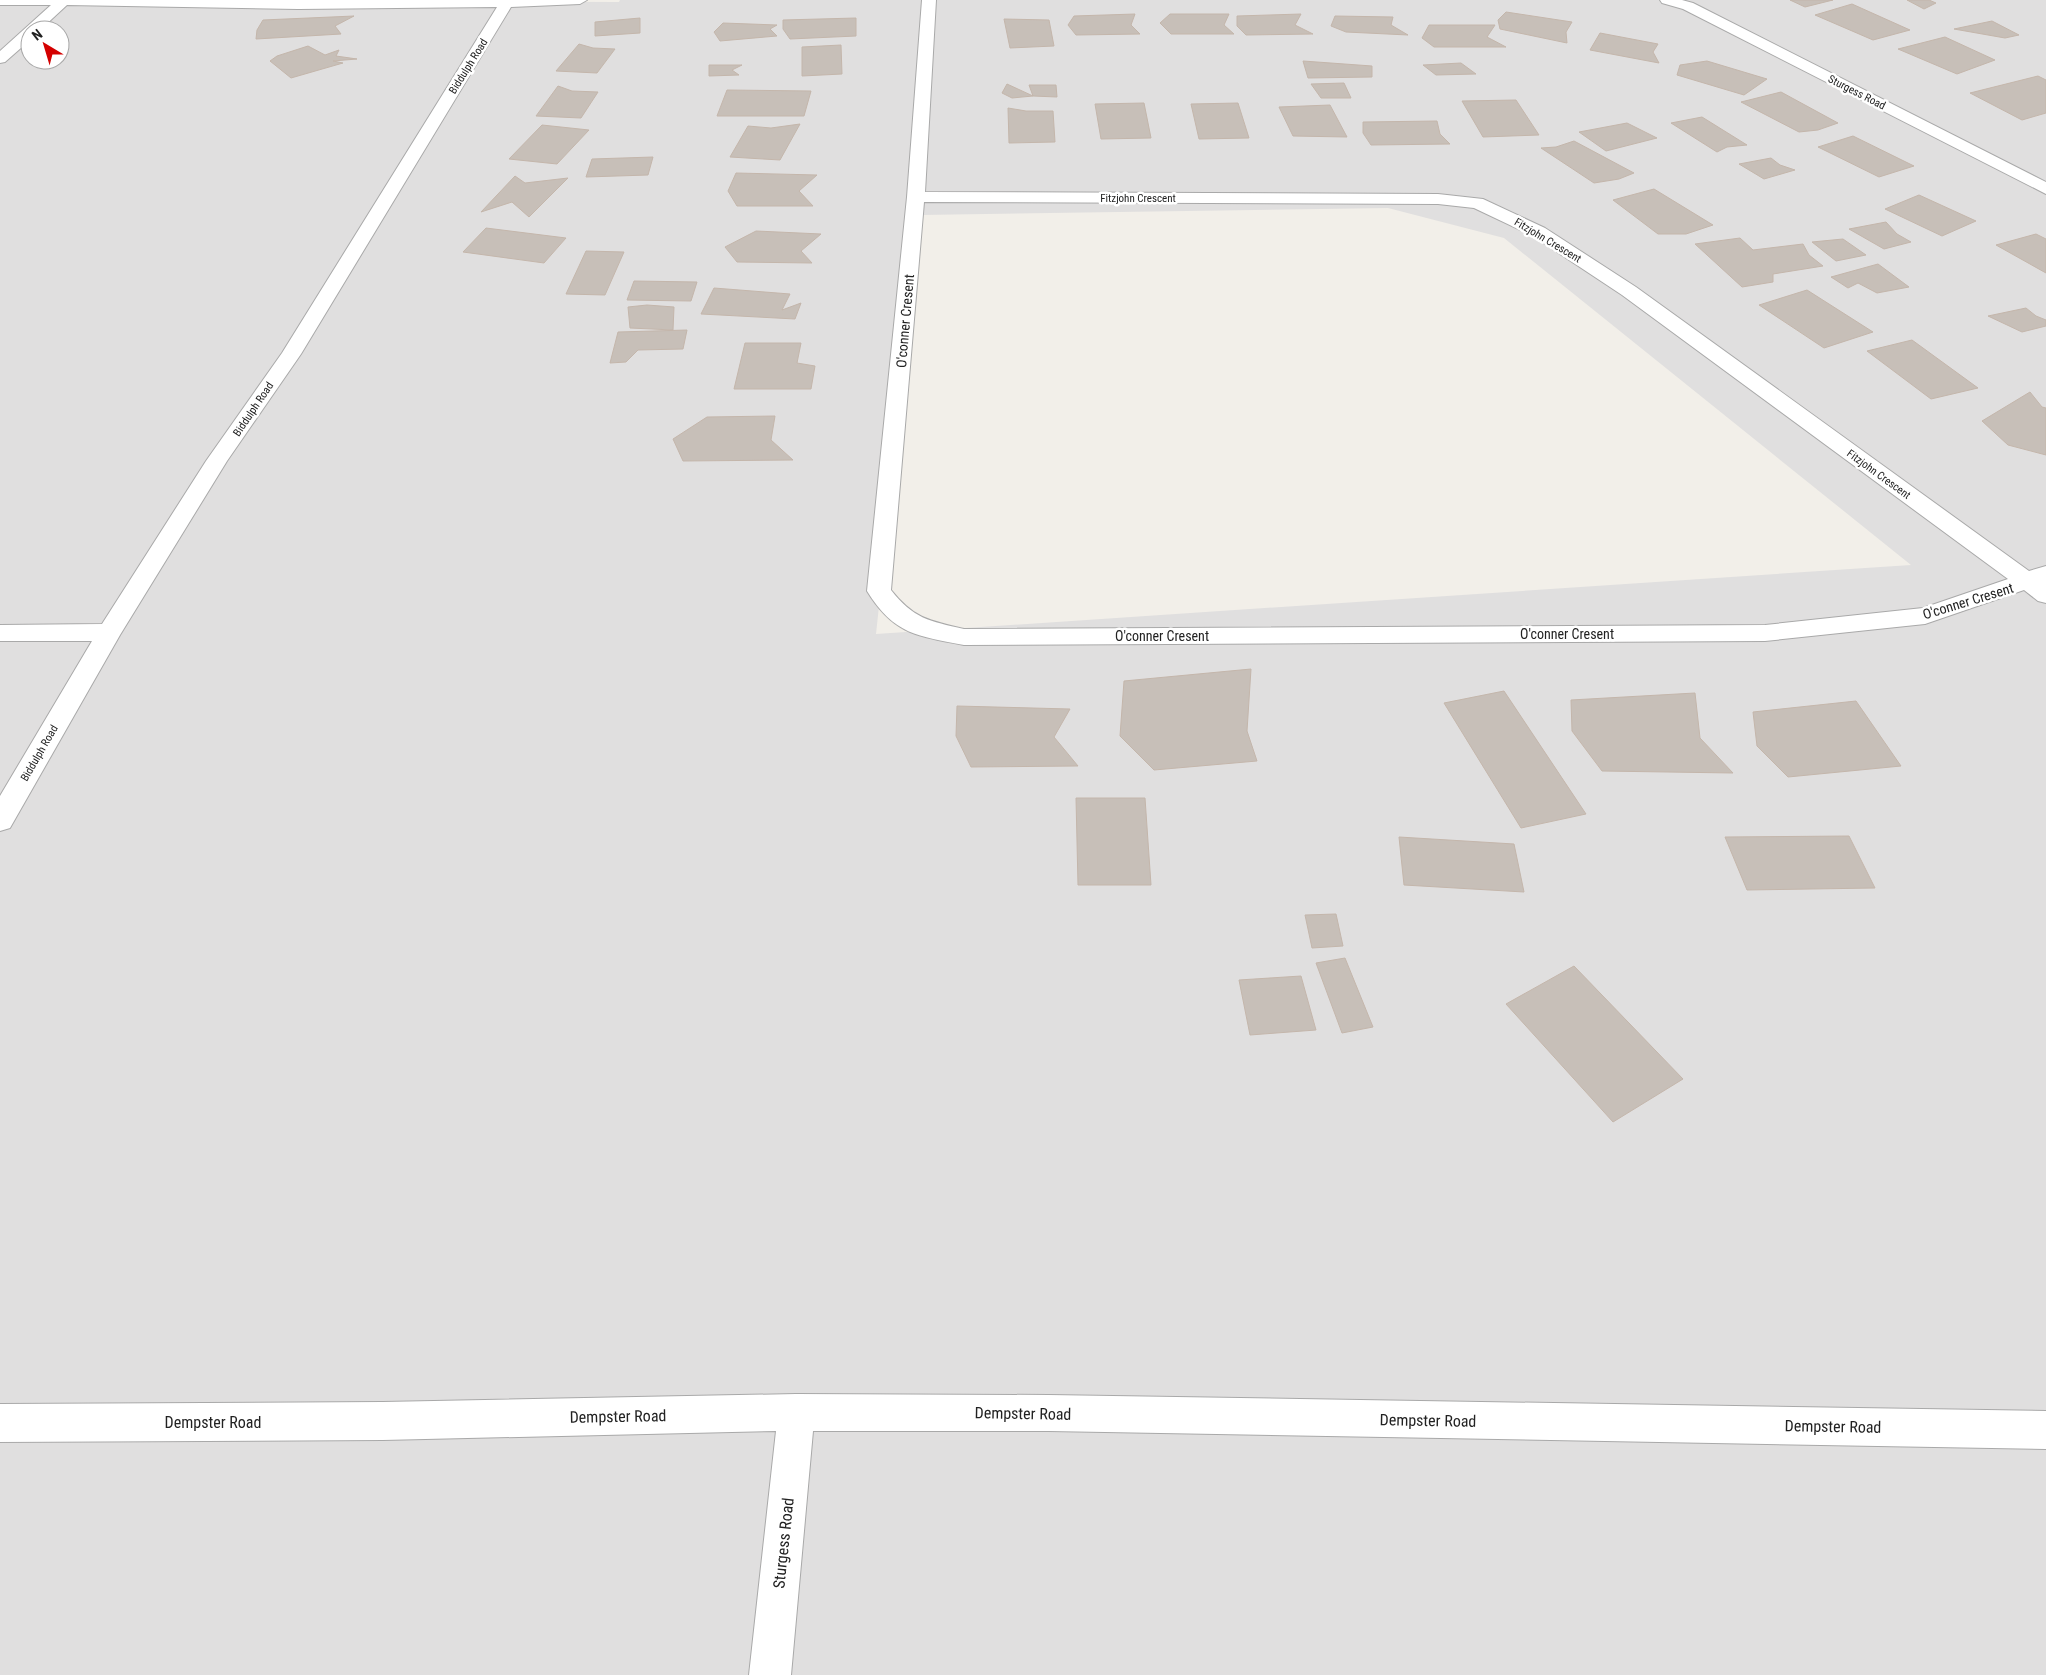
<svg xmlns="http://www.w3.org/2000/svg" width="2046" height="1675" font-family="'Roboto Condensed',sans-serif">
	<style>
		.residential { fill: #e0dfdf; fill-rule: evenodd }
		.building { fill: #c7bfb8; stroke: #c4b6ab }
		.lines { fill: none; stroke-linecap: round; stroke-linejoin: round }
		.street-casing { stroke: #a9a9a9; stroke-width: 2 }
		.street { fill: #fff; fill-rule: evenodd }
		.labels { text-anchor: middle; stroke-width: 5; stroke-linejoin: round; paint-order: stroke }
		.far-street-label { font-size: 11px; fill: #222; stroke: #fff }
		.street-label { font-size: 14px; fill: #222; stroke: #fff }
		.near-street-label { font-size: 16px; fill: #222; stroke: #fff }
	</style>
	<rect width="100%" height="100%" fill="#f2efe9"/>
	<path class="residential" d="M 0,0 L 619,2 L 620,0 L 2046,0 L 2046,1675 L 0,1675 ZM 30,30 L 60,30 L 60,60 L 30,60 ZM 1388,208 L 1504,238 L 1911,565 L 876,634 L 921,215 Z"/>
	<path class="building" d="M 1790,0 L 1833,0 L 1805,7 Z
		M 1907,0 L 1929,0 L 1936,3 L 1924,9 Z
		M 1852,4 L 1910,30 L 1873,40 L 1815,15 Z
		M 1506,12 L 1572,22 L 1566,32 L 1567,43 L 1500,29 L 1498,20 Z
		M 1135,14 L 1131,25 L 1140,34 L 1076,35 L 1068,25 L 1074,16 Z
		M 1170,14 L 1229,14 L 1224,25 L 1234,34 L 1171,34 L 1160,23 Z
		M 1301,14 L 1295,25 L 1313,34 L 1246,35 L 1237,26 L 1237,16 Z
		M 354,16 L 335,26 L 341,34 L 256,39 L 257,30 L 263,20 Z
		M 1335,16 L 1393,17 L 1391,25 L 1408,35 L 1346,32 L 1331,26 Z
		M 640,18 L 640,33 L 595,36 L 595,22 Z
		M 856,18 L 856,36 L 790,39 L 783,29 L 783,20 Z
		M 1004,19 L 1049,20 L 1054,46 L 1010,48 Z
		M 1992,21 L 2019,35 L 2005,38 L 1954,29 Z
		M 723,23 L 777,25 L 770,29 L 777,36 L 720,41 L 714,32 Z
		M 1429,25 L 1495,25 L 1487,37 L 1506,47 L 1434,47 L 1422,38 Z
		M 1600,33 L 1658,44 L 1653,52 L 1659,63 L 1590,50 Z
		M 1945,37 L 1995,60 L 1957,74 L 1898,49 Z
		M 579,44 L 593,48 L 615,49 L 597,73 L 556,71 Z
		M 841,45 L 842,74 L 802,76 L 802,47 Z
		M 308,46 L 325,55 L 339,50 L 336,56 L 357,59 L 333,61 L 343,63 L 291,78 L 270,61 L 277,56 Z
		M 1303,61 L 1372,66 L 1372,77 L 1308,78 Z
		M 1707,61 L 1767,79 L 1744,95 L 1677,75 L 1680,65 Z
		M 1461,63 L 1476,74 L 1436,75 L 1423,65 Z
		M 709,65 L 742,65 L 732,70 L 739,75 L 709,76 Z
		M 2038,76 L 2046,80 L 2046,113 L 2022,120 L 1970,93 Z
		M 1344,83 L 1351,98 L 1321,98 L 1311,84 Z
		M 1007,84 L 1033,96 L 1012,98 L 1002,93 Z
		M 1029,85 L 1056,85 L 1057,97 L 1033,96 Z
		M 558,86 L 572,91 L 598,92 L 581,118 L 536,116 Z
		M 727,90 L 811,91 L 804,116 L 717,116 Z
		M 1781,92 L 1838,123 L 1818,130 L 1799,132 L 1741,102 Z
		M 1516,100 L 1539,135 L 1483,137 L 1462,101 Z
		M 1144,103 L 1151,138 L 1101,139 L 1095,104 Z
		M 1238,103 L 1249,138 L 1199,139 L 1191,104 Z
		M 1330,105 L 1347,137 L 1293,136 L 1279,107 Z
		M 1008,108 L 1026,111 L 1053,111 L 1055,142 L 1009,143 Z
		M 1702,117 L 1747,145 L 1727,147 L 1717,152 L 1671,123 Z
		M 1437,121 L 1440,134 L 1450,144 L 1371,145 L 1363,133 L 1363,122 Z
		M 1627,123 L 1657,138 L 1606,151 L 1579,132 Z
		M 800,124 L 780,160 L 730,157 L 748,126 L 771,128 Z
		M 542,125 L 589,130 L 557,164 L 509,159 Z
		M 1853,136 L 1914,166 L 1879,177 L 1818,147 Z
		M 1574,141 L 1634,173 L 1619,179 L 1594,183 L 1541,148 L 1556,147 Z
		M 653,157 L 648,175 L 586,177 L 592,159 Z
		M 1771,158 L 1780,165 L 1795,170 L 1764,179 L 1739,164 Z
		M 736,173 L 817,175 L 799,191 L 813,206 L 737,206 L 728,191 Z
		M 515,176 L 525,183 L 568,178 L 529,217 L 512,202 L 481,212 Z
		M 1654,189 L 1713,225 L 1686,234 L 1658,234 L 1613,200 Z
		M 1919,195 L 1976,221 L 1942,236 L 1885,209 Z
		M 1886,222 L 1897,234 L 1911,242 L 1884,249 L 1849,229 Z
		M 486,228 L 566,238 L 544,263 L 463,252 Z
		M 756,231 L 821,234 L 801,251 L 812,263 L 737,262 L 725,247 Z
		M 2036,234 L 2046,239 L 2046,273 L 1996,245 Z
		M 1740,238 L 1753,250 L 1803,244 L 1809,255 L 1823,266 L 1773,274 L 1773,282 L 1742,287 L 1695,244 Z
		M 1843,239 L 1866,255 L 1836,261 L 1812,242 Z
		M 586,251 L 624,252 L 605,295 L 566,294 Z
		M 1878,264 L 1909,287 L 1877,293 L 1858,283 L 1848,288 L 1831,277 Z
		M 634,281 L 697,282 L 691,301 L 627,300 Z
		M 714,288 L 790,294 L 782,310 L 801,303 L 795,319 L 701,314 Z
		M 1807,290 L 1873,332 L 1824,348 L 1759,305 Z
		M 647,305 L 674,307 L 673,330 L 630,328 L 628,307 Z
		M 2026,308 L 2036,316 L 2046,320 L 2046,326 L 2022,332 L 1988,316 Z
		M 687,330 L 683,349 L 638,350 L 626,362 L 610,363 L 618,332 Z
		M 1912,340 L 1978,388 L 1931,399 L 1867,351 Z
		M 745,343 L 801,343 L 797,363 L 815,366 L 811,389 L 734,389 Z
		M 2030,392 L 2042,407 L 2046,408 L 2046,455 L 2008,445 L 1982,421 Z
		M 775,416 L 771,440 L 793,460 L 683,461 L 673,439 L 707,417 Z
		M 1251,669 L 1247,731 L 1257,761 L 1154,770 L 1120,736 L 1124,681 Z
		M 1504,691 L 1586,814 L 1521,828 L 1444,703 Z
		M 1695,693 L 1700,738 L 1733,773 L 1602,771 L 1572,731 L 1571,700 Z
		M 1856,701 L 1901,766 L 1788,777 L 1757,746 L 1753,712 Z
		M 957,706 L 1070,709 L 1054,737 L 1078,766 L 971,767 L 956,736 Z
		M 1076,798 L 1145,798 L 1151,885 L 1078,885 Z
		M 1849,836 L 1875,888 L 1747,890 L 1725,837 Z
		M 1399,837 L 1514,844 L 1524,892 L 1404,885 Z
		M 1336,914 L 1343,946 L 1312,948 L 1305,915 Z
		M 1345,958 L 1373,1027 L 1342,1033 L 1316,963 Z
		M 1574,966 L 1683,1079 L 1613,1122 L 1506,1004 Z
		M 1301,976 L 1316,1030 L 1250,1035 L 1239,980 Z"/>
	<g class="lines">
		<g class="street-casing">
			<path id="street" d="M 0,0 L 587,0 L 580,4 L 511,7 L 301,354 L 227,461 L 120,635 L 10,828 L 0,831 L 0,796 L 92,641 L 0,641 L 0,625 L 102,624 L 206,461 L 282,353 L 497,7 L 298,9 L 67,5 L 40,30 L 30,30 L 30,40 L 5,62 L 0,63 L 0,51 L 51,5 L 0,5 Z
				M 922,0 L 936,0 L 925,192 L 1438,194 L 1483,199 L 1545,228 L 1636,287 L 2029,571 L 2046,566 L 2046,603 L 2038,601 L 2024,590 L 1925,624 L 1765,641 L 964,645 C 918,636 894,635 867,591 L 907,197 ZM 924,202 L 1438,204 L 1474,208 L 1533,236 L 1622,295 L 2008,579 L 1923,608 L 1765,625 L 964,629 C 929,621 914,619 891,590 Z
				M 1660,0 L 1682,0 L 1693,3 L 2046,182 L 2046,194 L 1683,9 L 1662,3 Z
				M 796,1394 L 1049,1395 L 2046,1411 L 2046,1449 L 1049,1431 L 813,1431 L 791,1675 L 749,1675 L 776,1431 L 383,1440 L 0,1442 L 0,1404 L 383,1402 Z"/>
		</g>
		<use href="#street" class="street"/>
	</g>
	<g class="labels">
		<g class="far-street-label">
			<text transform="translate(468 66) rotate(-58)" y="4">Biddulph Road</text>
			<text transform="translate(1857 92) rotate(27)" y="4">Sturgess Road</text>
			<text x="1138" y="202">Fitzjohn Crescent</text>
			<text transform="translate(1548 240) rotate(31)" y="4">Fitzjohn Crescent</text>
			<text transform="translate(253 409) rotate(-56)" y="4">Biddulph Road</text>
			<text transform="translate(1879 474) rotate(36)" y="4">Fitzjohn Crescent</text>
			<text transform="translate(39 753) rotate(-60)" y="4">Biddulph Road</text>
		</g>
		<g class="street-label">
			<text transform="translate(905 321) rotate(-85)" y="5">O'conner Cresent</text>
			<text transform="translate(1968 601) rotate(-17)" y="5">O'conner Cresent</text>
			<text x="1567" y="639">O'conner Cresent</text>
			<text x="1162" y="641">O'conner Cresent</text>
		</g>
		<g class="near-street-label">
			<text transform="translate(1023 1413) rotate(1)" y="6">Dempster Road</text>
			<text transform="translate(618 1416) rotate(-1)" y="6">Dempster Road</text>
			<text transform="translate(1428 1420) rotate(1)" y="6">Dempster Road</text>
			<text x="213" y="1428">Dempster Road</text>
			<text transform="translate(1833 1426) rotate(1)" y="6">Dempster Road</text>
			<text transform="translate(783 1543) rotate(-84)" y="6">Sturgess Road</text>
		</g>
	</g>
	<g transform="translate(45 45) rotate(322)"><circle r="24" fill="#ffffff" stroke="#a7a7a7"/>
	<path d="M0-4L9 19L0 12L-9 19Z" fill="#d40000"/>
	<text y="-8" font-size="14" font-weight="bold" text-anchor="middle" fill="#222222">N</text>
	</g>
</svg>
